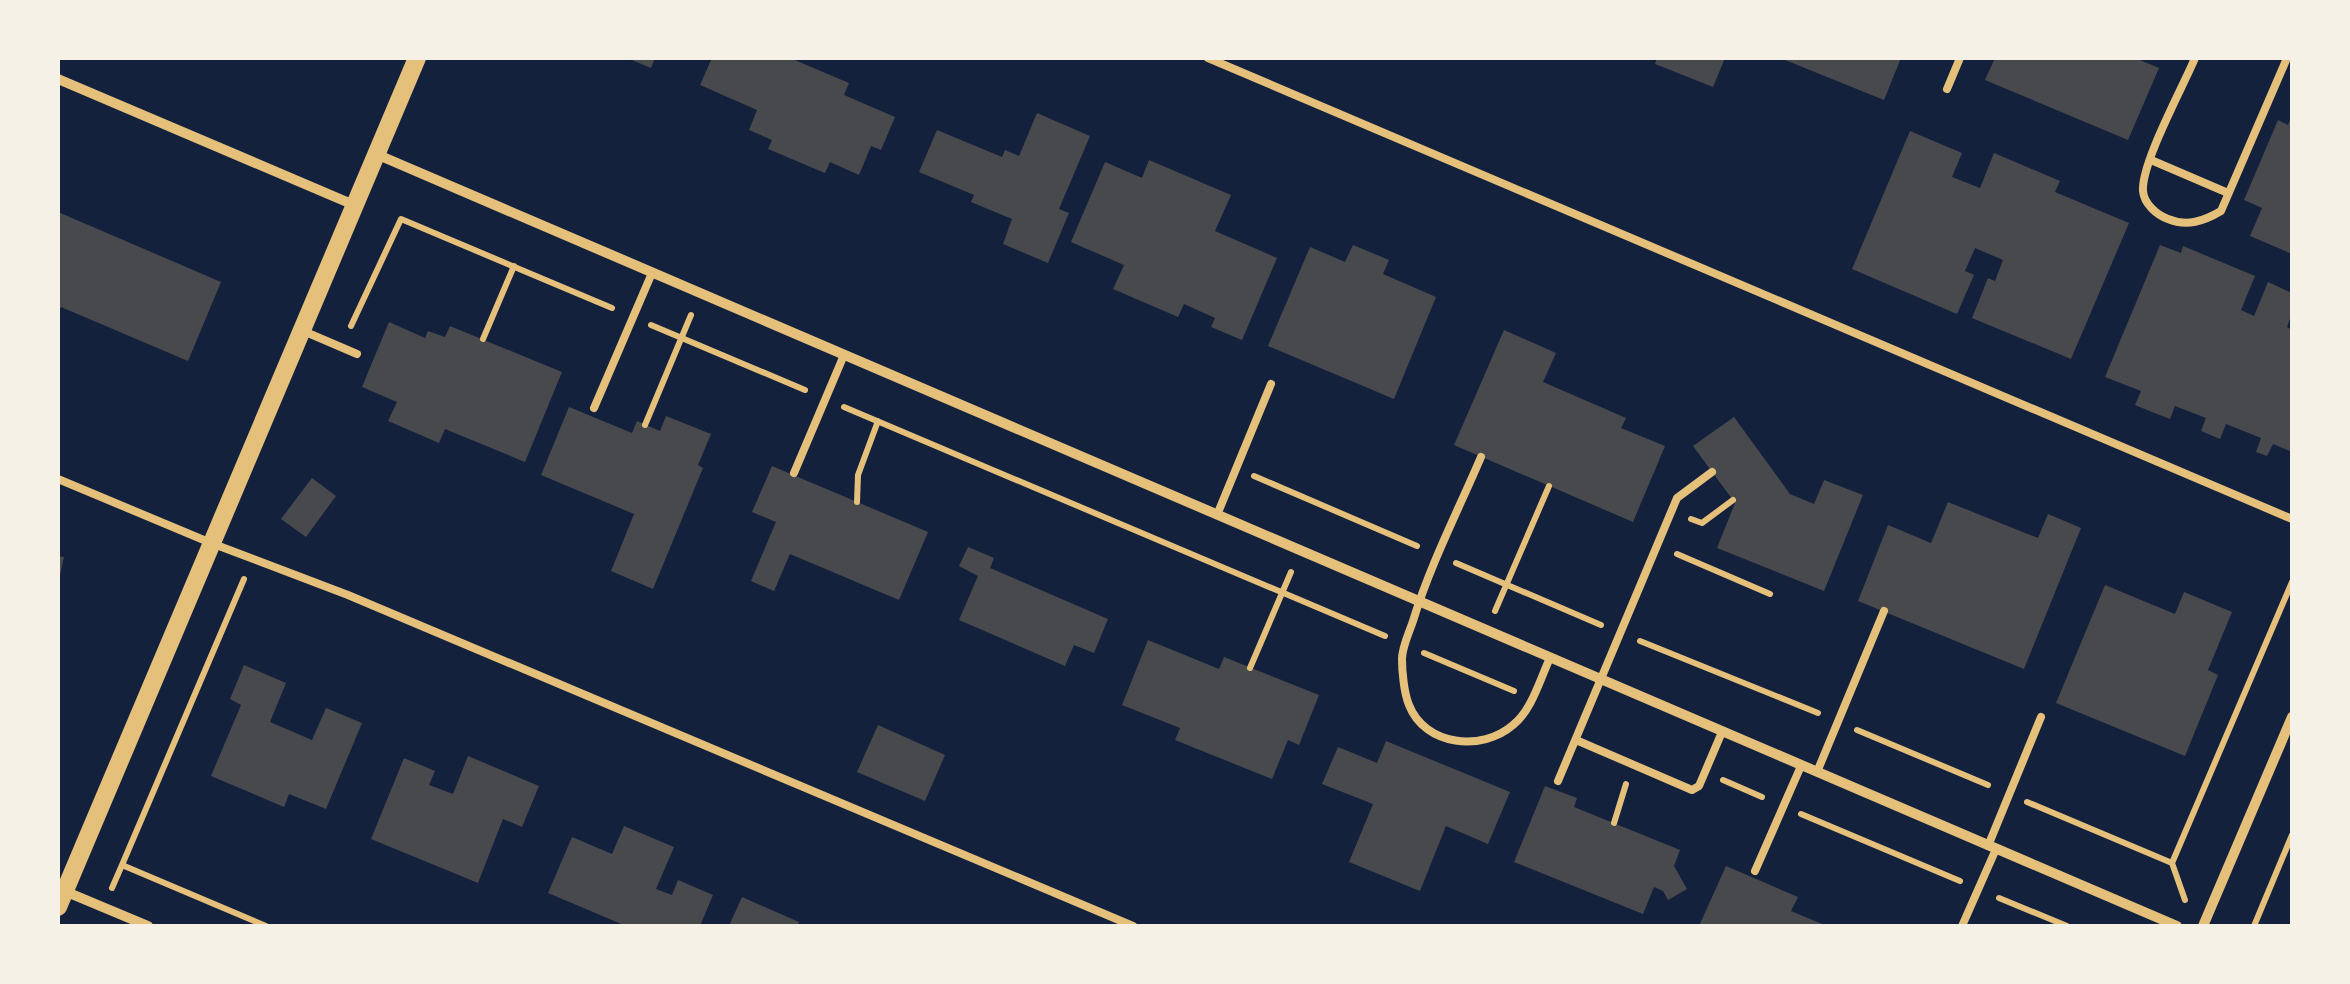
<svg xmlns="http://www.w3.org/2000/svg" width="2350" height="984" font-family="Cabin,sans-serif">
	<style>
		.building { fill: #48494c }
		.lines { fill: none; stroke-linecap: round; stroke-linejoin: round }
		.path { stroke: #e5c07b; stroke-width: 6 }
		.service { stroke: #e5c07b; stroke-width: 8 }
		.minor { stroke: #e5c07b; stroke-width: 10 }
		.tertiary { stroke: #e5c07b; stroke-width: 18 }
	</style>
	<rect width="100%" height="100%" fill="#14213d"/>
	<path class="building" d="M 627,58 L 655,58 L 651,68 Z
		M 712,58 L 790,58 L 849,83 L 844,95 L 895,117 L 881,150 L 871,146 L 859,175 L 830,162 L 825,173 L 768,149 L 772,140 L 749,130 L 757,110 L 700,85 Z
		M 1657,58 L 1725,58 L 1713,87 L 1655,64 Z
		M 1780,58 L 1901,58 L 1884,100 Z
		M 1995,58 L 2135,58 L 2159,68 L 2128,140 L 1985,80 Z
		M 1037,113 L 1090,136 L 1059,209 L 1069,213 L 1048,263 L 1003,244 L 1012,219 L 971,202 L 974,195 L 919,172 L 937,130 L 1002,157 L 1005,150 L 1019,156 Z
		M 2292,115 L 2292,254 L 2250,236 L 2262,208 L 2244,200 L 2278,120 L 2288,125 Z
		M 1910,131 L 1962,153 L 1952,177 L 1980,188 L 1994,153 L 2060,181 L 2055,192 L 2129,223 L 2071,359 L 1972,318 L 1988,278 L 1995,281 L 2003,260 L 1975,248 L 1965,271 L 1974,275 L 1957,314 L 1852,269 Z
		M 1149,160 L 1231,195 L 1215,231 L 1277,258 L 1242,340 L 1211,327 L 1215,318 L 1184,304 L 1178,317 L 1113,289 L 1124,265 L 1071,242 L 1105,162 L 1142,178 Z
		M 58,212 L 221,282 L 188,361 L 61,307 L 58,314 Z
		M 1353,245 L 1389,260 L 1383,274 L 1436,297 L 1394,399 L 1268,346 L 1310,247 L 1345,262 Z
		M 2160,245 L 2181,253 L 2183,246 L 2255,276 L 2241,310 L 2254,316 L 2268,282 L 2292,293 L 2292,313 L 2287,327 L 2292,330 L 2292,452 L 2273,444 L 2267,456 L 2256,452 L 2261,438 L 2226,424 L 2220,439 L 2201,431 L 2206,418 L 2175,406 L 2170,419 L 2152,412 L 2135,405 L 2141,391 L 2105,377 Z
		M 389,322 L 425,338 L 428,331 L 445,337 L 450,326 L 562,372 L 525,462 L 445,429 L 439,443 L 388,421 L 397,402 L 362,387 Z
		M 1504,330 L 1556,353 L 1543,382 L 1626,418 L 1621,428 L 1665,446 L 1633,522 L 1454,445 Z
		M 569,407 L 632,433 L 637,421 L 660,431 L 666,416 L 711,434 L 698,465 L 703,468 L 653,589 L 611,571 L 634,514 L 541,475 Z
		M 1734,417 L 1790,494 L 1814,504 L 1824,480 L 1863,495 L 1824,591 L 1717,548 L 1735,503 L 1693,446 Z
		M 772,466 L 928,532 L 899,600 L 790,554 L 774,591 L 751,581 L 776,522 L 752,512 Z
		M 312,478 L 336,496 L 306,537 L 281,519 Z
		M 1948,502 L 2038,538 L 2048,514 L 2081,528 L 2024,669 L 1858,601 L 1888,525 L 1931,543 Z
		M 968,547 L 994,558 L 990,568 L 1108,619 L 1094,653 L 1074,645 L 1065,666 L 959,620 L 978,576 L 959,566 Z
		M 58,556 L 64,557 L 59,580 L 58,580 Z
		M 2105,585 L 2175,614 L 2184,592 L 2232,612 L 2208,670 L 2218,675 L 2185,756 L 2056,703 Z
		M 1148,640 L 1219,669 L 1224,657 L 1319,695 L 1299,745 L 1288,740 L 1272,779 L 1175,740 L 1180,728 L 1122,705 Z
		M 244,665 L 286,683 L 270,722 L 312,740 L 326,708 L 362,723 L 326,809 L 289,794 L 284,807 L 211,776 L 241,705 L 230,699 Z
		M 878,725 L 945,755 L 925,801 L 857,772 Z
		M 1386,741 L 1510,792 L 1488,844 L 1446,826 L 1420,891 L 1349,862 L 1373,804 L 1322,784 L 1338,747 L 1377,763 Z
		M 468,756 L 539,786 L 522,827 L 503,819 L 478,883 L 371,839 L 404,758 L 435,771 L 429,785 L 453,794 Z
		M 1545,786 L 1577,798 L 1574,807 L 1680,850 L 1674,866 L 1687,889 L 1668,900 L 1663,891 L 1654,887 L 1643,914 L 1514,862 Z
		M 624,826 L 674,847 L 656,889 L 672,895 L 678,880 L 713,895 L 700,926 L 626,926 L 548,893 L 572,837 L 612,854 Z
		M 1726,866 L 1798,897 L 1791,911 L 1827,926 L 1699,926 Z
		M 742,897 L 799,922 L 797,926 L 729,926 Z"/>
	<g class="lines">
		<path class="path" d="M 651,325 L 805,390
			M 351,326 L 401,219 L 612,308
			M 483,339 L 514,266
			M 844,407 L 1385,636
			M 645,425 L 691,315
			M 1254,476 L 1417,546
			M 857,502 L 858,475 L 878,421
			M 1691,519 L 1702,523 L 1733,500
			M 1677,554 L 1770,594
			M 1456,563 L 1601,625
			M 244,579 L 122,865 L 266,926
			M 1495,611 L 1549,486
			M 1640,641 L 1818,713
			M 1424,653 L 1514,691
			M 1250,668 L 1291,572
			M 1857,730 L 1988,785
			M 1723,780 L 1762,797
			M 2027,802 L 2172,863 L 2292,582
			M 1801,814 L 1960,881
			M 1614,823 L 1626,784
			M 2172,863 L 2185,900
			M 112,888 L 122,865
			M 1999,898 L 2067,926
			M 2254,926 L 2292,835"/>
		<path class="service" d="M 1208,58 L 2292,519
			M 2195,58 C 2183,87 2141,163 2143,191 C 2144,204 2157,215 2168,219 C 2187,227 2204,221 2221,211 L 2287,58
			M 1947,89 L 1960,58
			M 2151,160 L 2228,193
			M 301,330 L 357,354
			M 594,408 L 652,273
			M 1481,457 C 1458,511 1430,565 1413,621 C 1409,633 1402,647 1402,659 C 1402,671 1404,693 1409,705 C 1425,746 1482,752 1513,725 C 1532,710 1540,679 1550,658
			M 794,473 L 844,355
			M 58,479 L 211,543 L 348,595 L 1133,926
			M 1217,515 L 1271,384
			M 1576,740 L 1692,790 L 1699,786 L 1722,732
			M 1817,772 L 1884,611
			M 1558,781 L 1677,498 L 1712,472
			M 1988,846 L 2041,717
			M 1755,871 L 1801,766
			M 1962,926 L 1996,849"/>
		<path class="minor" d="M 58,79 L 354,205
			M 376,154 L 2177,926
			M 62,890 L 148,926
			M 2203,926 L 2292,717"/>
		<path class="tertiary" d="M 58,907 L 417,58"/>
	</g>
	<rect width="2350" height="984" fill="none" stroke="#f6f1e7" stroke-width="120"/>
</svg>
